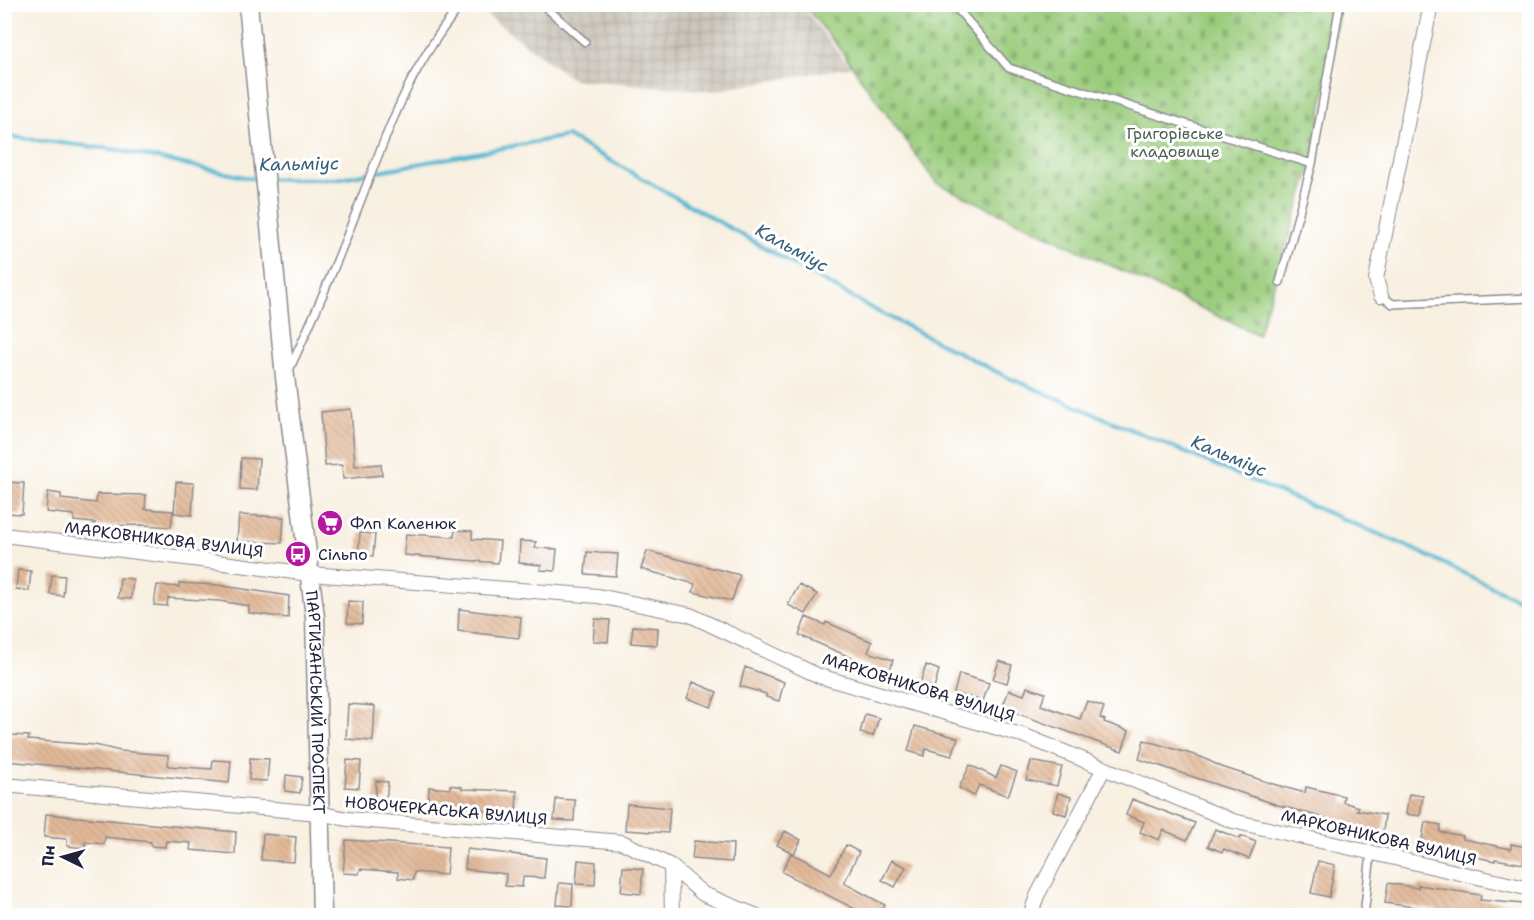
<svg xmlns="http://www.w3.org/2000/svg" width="1534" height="920" font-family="'Shantell Sans',sans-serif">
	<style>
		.industrial { fill: url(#industrial-grid) }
		.cemetery { fill: url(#cemetery-stones); stroke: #5e775c; stroke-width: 1.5 }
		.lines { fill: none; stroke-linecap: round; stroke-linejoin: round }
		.stream { stroke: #53b7d1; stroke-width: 4 }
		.building { fill: url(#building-back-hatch) }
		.service-casing { stroke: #8d898e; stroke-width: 10 }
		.minor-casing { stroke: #8d898e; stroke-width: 16 }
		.tertiary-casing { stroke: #8d898e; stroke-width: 21 }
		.service { stroke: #fff; stroke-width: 7 }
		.minor { stroke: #fff; stroke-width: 14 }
		.tertiary { stroke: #fff; stroke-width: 18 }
		.labels { text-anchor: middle; stroke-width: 6; stroke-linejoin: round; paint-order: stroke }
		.park-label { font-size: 16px; fill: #4c5e52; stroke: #fff }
		.poi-label { font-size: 16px; fill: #22223b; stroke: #fff; text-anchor: start }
		.street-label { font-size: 16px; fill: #22223b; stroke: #fff }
		.water-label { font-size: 18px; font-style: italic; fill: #365e77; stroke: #fff }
	</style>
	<defs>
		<pattern id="industrial-grid" width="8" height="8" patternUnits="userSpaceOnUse" patternTransform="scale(1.5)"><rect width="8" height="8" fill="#c9c3b8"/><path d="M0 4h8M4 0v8" fill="none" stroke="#aca79f"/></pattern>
		<pattern id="cemetery-stones" width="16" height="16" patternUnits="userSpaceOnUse" patternTransform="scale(1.5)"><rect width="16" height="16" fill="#9acc7c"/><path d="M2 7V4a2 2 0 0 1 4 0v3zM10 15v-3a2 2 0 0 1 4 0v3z" fill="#84af6c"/></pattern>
		<pattern id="building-back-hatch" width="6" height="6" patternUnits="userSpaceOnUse" patternTransform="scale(1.5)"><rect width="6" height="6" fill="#e2b998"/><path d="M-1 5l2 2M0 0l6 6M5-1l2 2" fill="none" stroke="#c29f84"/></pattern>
	</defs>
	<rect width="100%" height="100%" fill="#fff"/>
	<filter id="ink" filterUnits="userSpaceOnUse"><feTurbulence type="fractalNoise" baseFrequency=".0167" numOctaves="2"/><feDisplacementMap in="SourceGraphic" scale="12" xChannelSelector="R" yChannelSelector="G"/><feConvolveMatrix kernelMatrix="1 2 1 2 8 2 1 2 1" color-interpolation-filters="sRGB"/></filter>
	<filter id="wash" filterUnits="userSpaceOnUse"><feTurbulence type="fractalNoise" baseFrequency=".008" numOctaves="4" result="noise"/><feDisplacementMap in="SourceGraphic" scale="24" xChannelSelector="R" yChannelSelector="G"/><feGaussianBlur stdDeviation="1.35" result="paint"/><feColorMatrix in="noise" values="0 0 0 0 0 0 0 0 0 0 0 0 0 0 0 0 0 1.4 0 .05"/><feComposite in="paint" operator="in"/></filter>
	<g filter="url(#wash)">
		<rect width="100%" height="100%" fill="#f8f0e1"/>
		<path class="industrial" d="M 473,5 L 801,5 L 850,67 L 712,91 L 572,79 Z"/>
		<path class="cemetery" d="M 804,5 L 1340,5 L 1312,164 L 1258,335 L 936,183 L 837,45 Z"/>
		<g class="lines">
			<path class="stream" d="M 4,136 L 118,150 L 249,178 L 261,179
				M 271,179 L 336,179 L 567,136 L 873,309 L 1007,377 L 1409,547 L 1530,605"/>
		</g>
		<g id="blocks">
			<path class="building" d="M 351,409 L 355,466 L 381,464 L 382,475 L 343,479 L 342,465 L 325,466 L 321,412 Z
				M 241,458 L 259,459 L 257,490 L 240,489 Z
				M 7,482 L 24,483 L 22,514 L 5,513 Z
				M 176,482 L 194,483 L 192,515 L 174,513 Z
				M 48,492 L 61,494 L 61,499 L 96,503 L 97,494 L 146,495 L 145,509 L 173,511 L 171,527 L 144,525 L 95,526 L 95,523 L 74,521 L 74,515 L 46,512 Z
				M 239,515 L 284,517 L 282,543 L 237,541 Z
				M 455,530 L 472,531 L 472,539 L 500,541 L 498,563 L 404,555 L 406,534 L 454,537 Z
				M 360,533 L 375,534 L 373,556 L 358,555 Z
				M 520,541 L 536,542 L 535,548 L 557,549 L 555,571 L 540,570 L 541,565 L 519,563 Z
				M 647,551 L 740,575 L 732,601 L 693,592 L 695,584 L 641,569 Z
				M 587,552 L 618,554 L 616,576 L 585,574 Z
				M 18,570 L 31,571 L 29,591 L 16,589 Z
				M 52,575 L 65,576 L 63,596 L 50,594 Z
				M 120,578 L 133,579 L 131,599 L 118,598 Z
				M 179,583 L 217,585 L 289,596 L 288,618 L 249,613 L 249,606 L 219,601 L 168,598 L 167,606 L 154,605 L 157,585 L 179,587 Z
				M 799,585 L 817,594 L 806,614 L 788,605 Z
				M 348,601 L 363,602 L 362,624 L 347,623 Z
				M 459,609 L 521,617 L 519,638 L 458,631 Z
				M 806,617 L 825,625 L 826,622 L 872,642 L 868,652 L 893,660 L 889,674 L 799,635 Z
				M 595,619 L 610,620 L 608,642 L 593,641 Z
				M 633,626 L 658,628 L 657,645 L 631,643 Z
				M 999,661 L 1012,665 L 1007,683 L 993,679 Z
				M 926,665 L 939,670 L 934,688 L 920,684 Z
				M 745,667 L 784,682 L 779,701 L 766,697 L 766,694 L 740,686 Z
				M 959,674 L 989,683 L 983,701 L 954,693 Z
				M 693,682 L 717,692 L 711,707 L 687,698 Z
				M 1027,687 L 1045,693 L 1041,705 L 1080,719 L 1087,701 L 1104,707 L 1100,718 L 1105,720 L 1104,722 L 1129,731 L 1122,751 L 1002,708 L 1009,690 L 1024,695 Z
				M 348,704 L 375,706 L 373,741 L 346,739 Z
				M 865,714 L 879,718 L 873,736 L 860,733 Z
				M 915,726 L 958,738 L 952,756 L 926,749 L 924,756 L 908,751 Z
				M 9,735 L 29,736 L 28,740 L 95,745 L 120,751 L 168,755 L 168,766 L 212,769 L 213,760 L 231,761 L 229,783 L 7,761 Z
				M 1144,740 L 1201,757 L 1222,767 L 1273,784 L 1305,793 L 1306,787 L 1344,796 L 1343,802 L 1359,807 L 1357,810 L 1385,815 L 1383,832 L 1359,828 L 1278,805 L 1139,759 Z
				M 250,758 L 269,759 L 267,781 L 249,780 Z
				M 347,760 L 361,761 L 359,788 L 345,787 Z
				M 1031,761 L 1062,767 L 1057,786 L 1026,780 Z
				M 970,765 L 996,778 L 1001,766 L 1017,772 L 1008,796 L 979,785 L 974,796 L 959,788 Z
				M 286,775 L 302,777 L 300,793 L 285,791 Z
				M 376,781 L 388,782 L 386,800 L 375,800 Z
				M 450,785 L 462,787 L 462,789 L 517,791 L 516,813 L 448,809 L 449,802 L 428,801 L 429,787 L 450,789 Z
				M 1058,793 L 1071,797 L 1066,815 L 1053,811 Z
				M 1409,794 L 1423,796 L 1420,816 L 1406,814 Z
				M 556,799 L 575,800 L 574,821 L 554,820 Z
				M 1132,799 L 1195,823 L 1187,840 L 1163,830 L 1159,840 L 1140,832 L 1144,822 L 1126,815 Z
				M 627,804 L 670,808 L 668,833 L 625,830 Z
				M 46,814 L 236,832 L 235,854 L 190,850 L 191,843 L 166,841 L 165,847 L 151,846 L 151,842 L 105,837 L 104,844 L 85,842 L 85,848 L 67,846 L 67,839 L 44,837 Z
				M 1425,822 L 1441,825 L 1440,832 L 1463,836 L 1463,839 L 1511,849 L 1511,844 L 1526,847 L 1523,864 L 1495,859 L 1495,861 L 1421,845 Z
				M 1215,829 L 1240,839 L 1241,836 L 1256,842 L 1249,859 L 1224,849 L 1222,852 L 1208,846 Z
				M 785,831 L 801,840 L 794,854 L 777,845 Z
				M 263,834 L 296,837 L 294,862 L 261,860 Z
				M 346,840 L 448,847 L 446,875 L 414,872 L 413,880 L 398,878 L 398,872 L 360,869 L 359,874 L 343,873 Z
				M 694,841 L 733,844 L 732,862 L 692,859 Z
				M 846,845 L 859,852 L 844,883 L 885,905 L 880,915 L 862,915 L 863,913 L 782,872 L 791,853 L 831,874 Z
				M 467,849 L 546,858 L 544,878 L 523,877 L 522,887 L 505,886 L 506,874 L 465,869 Z
				M 578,860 L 596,862 L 595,885 L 576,884 Z
				M 892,860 L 906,867 L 895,887 L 882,880 Z
				M 1318,861 L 1335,865 L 1329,897 L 1311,893 Z
				M 623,867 L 643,869 L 641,894 L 621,892 Z
				M 559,883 L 573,884 L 572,906 L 557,905 Z
				M 1388,883 L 1418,888 L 1418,885 L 1481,895 L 1480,900 L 1523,904 L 1521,915 L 1450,915 L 1437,913 L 1438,910 L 1385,903 Z"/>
		</g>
	</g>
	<g filter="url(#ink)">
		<use href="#blocks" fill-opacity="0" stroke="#8d898e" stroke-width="1.5"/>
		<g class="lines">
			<g class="service-casing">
				<path id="service" d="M 542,4 L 585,42
					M 953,4 L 1009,68 L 1312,164
					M 1280,282 L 1312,164 L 1340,4
					M 1381,296 L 1393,304 L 1530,298
					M 289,370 C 314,317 336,265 357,210 C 386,135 409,67 462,4
					M 1364,916 L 1371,853"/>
			</g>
			<g class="minor-casing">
				<path id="minor" d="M 1381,296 L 1376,279 L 1431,4
					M 4,535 L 310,574 L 598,596 L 690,615 L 819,676 L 1025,736 L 1233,821 L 1530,889
					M 4,785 L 319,813 L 347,819 L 622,842 L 671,866 L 703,894 L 757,916
					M 671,866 L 672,916
					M 1030,916 L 1037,896 L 1104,768"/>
			</g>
			<g class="tertiary-casing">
				<g id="tertiary">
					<path id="s1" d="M 248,4 L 285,377 L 315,617 L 322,916"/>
				</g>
			</g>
			<use href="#service" class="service"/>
			<use href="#minor" class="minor"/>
			<use href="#tertiary" class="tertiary"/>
		</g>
	</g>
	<defs>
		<g id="supermarket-disc" transform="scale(1.35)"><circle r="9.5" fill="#b5179e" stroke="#fff"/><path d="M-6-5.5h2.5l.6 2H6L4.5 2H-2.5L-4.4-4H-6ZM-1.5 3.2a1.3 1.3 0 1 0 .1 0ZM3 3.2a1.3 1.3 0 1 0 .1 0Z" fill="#fff"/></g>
		<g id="bus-disc" transform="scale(1.35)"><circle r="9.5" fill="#b5179e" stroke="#fff"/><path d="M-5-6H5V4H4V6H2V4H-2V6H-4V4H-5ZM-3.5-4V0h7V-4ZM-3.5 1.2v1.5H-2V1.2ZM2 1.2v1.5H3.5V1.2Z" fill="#fff"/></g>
	</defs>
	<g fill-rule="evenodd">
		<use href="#supermarket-disc" x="330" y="523"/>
		<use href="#bus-disc" x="298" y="554"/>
	</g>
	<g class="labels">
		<g class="park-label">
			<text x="1175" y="139">Григорівське<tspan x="1175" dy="18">кладовище</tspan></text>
		</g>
		<g class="poi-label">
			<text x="350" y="529">Флп Каленюк</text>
			<text x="318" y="560">Сільпо</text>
		</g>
		<g class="street-label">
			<text transform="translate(164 539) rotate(7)" y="6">МАРКОВНИКОВА ВУЛИЦЯ</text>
			<text transform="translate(919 687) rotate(17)" y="6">МАРКОВНИКОВА ВУЛИЦЯ</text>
			<text dy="6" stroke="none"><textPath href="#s1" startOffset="702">ПАРТИЗАНСЬКИЙ ПРОСПЕКТ</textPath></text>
			<text transform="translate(446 810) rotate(5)" y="6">НОВОЧЕРКАСЬКА ВУЛИЦЯ</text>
			<text transform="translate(1379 837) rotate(13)" y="6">МАРКОВНИКОВА ВУЛИЦЯ</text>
		</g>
		<g class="water-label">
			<text transform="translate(299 164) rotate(-1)" y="6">Кальміус</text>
			<text transform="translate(792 248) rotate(29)" y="6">Кальміус</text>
			<text transform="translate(1229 456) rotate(23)" y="6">Кальміус</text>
		</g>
	</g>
	<rect width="1534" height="920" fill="none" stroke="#fff" stroke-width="24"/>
	<g transform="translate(63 857) rotate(275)" stroke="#ffffff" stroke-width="4.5" paint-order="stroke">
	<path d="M0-4.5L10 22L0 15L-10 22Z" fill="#22223b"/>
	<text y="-9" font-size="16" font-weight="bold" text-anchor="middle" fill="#22223b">Пн</text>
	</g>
</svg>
